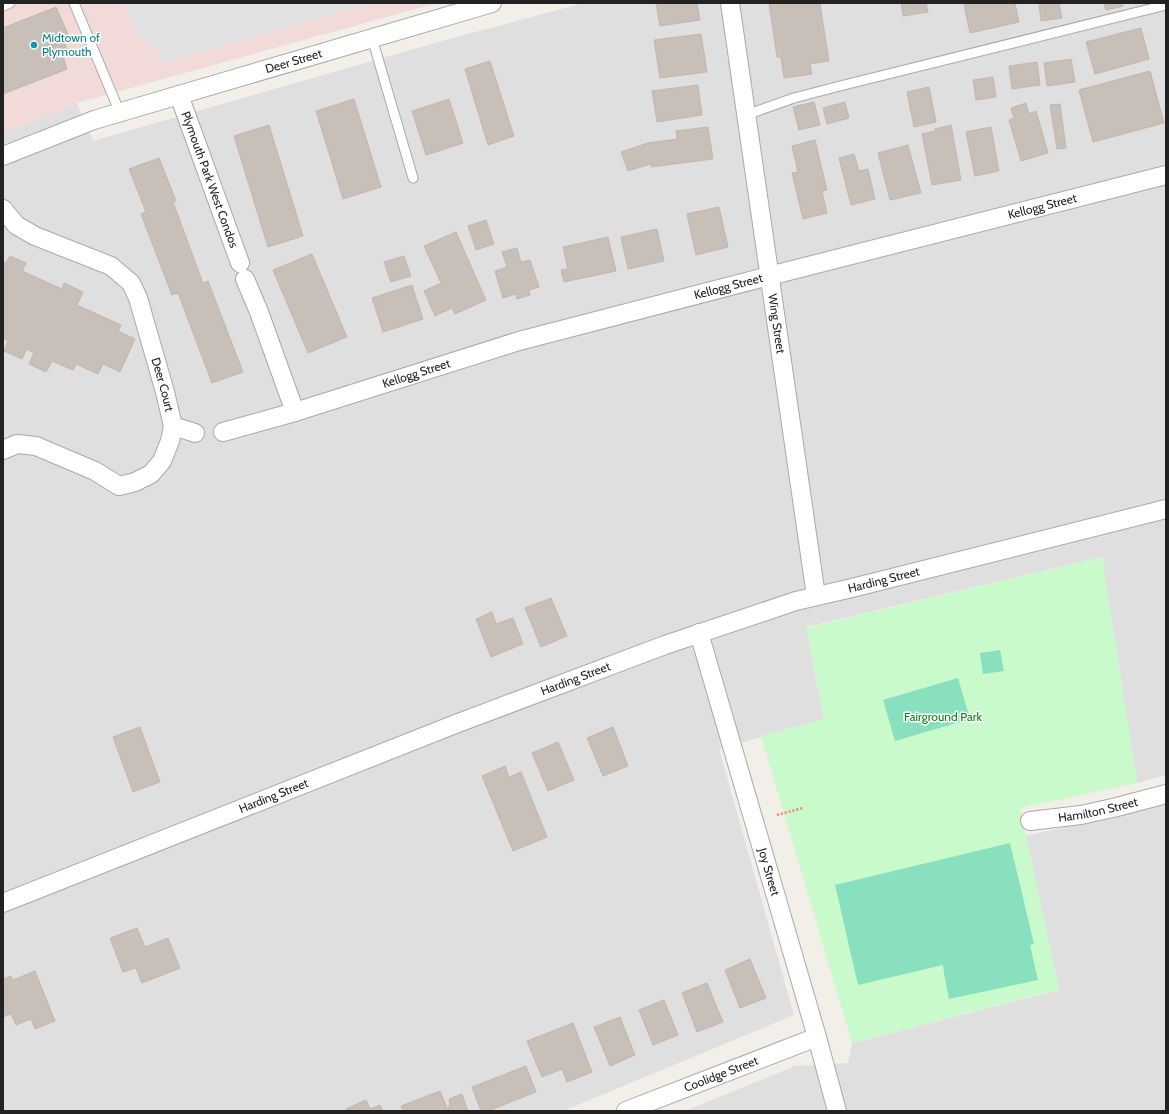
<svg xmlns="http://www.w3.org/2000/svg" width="1169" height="1114" font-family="Cabin,sans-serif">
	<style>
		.residential { fill: #e0dfdf }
		.commercial { fill: #f2dad9 }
		.park { fill: #c8facc }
		.pitch { fill: #88e0be }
		.parking { fill: #e2e2e2 }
		.building { fill: #c7bfb8; stroke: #c4b6ab }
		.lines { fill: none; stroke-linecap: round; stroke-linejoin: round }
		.lane-casing { stroke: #a9a9a9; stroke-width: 11 }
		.street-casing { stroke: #a9a9a9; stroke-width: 20 }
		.path { stroke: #fa8072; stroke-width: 2.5; stroke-dasharray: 2 2; stroke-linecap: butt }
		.lane { stroke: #fff; stroke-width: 9 }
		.street { stroke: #fff; stroke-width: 18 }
		.culture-dot { fill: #0f9aa8; stroke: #fff; stroke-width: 1.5 }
		.labels { text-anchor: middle; stroke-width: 3; stroke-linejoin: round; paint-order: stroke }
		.culture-label { font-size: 12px; fill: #0d838f; stroke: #fff; text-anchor: start }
		.street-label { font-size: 12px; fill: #222; stroke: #fff }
		.park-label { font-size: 12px; fill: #0c8416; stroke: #fff }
	</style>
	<rect width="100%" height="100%" fill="#f2efe9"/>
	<path class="residential" d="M 584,3 L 1166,3 L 1166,775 L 1137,783 L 1102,557 L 806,627 L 824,720 L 719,749 L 794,1015 L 563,1111 L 3,1111 L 3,133 L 77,103 L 93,141 L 449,39 Z
		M 1166,804 L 1166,1111 L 685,1111 L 795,1066 L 848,1063 L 852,1043 L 1059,990 L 1026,836 Z"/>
	<path class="commercial" d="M 3,3 L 437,3 L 77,103 L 3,133 Z"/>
	<path class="park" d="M 1102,557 L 1137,783 L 1020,808 L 1059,989 L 852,1043 L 761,736 L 824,719 L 806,628 Z"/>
	<path class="pitch" d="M 1000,650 L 1004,671 L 983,674 L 980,653 Z
		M 958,678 L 970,719 L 895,741 L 883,700 Z
		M 1010,843 L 1034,944 L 1030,945 L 1038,980 L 949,999 L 944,973 L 943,965 L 858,985 L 835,885 Z"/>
	<path class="parking" d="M 124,3 L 371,3 L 162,64 L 157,49 L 137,36 Z"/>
	<path class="building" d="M 656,3 L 697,3 L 700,20 L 660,26 Z
		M 769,3 L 824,3 L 820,4 L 829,61 L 810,64 L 812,74 L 784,78 L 781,57 L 777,57 Z
		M 901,3 L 926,3 L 928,12 L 903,16 Z
		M 971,3 L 1015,3 L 1019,22 L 970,33 L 964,5 Z
		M 1039,3 L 1059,3 L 1062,18 L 1041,21 Z
		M 1104,3 L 1123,3 L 1123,6 L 1106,10 Z
		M 56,7 L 68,34 L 62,37 L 69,54 L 63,56 L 67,69 L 3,94 L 3,28 Z
		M 1141,28 L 1149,59 L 1095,74 L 1086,42 Z
		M 701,34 L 707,72 L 660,78 L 654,40 Z
		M 1071,59 L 1075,82 L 1047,86 L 1044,63 Z
		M 490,61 L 514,136 L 488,145 L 465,69 Z
		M 1037,62 L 1040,85 L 1012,89 L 1009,66 Z
		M 1150,71 L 1164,123 L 1093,142 L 1079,90 Z
		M 993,77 L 996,97 L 976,100 L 973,80 Z
		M 698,85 L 702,115 L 657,122 L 652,91 Z
		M 929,87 L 936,122 L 914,127 L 907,92 Z
		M 354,99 L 381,187 L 343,199 L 316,111 Z
		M 449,99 L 463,143 L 426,155 L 412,111 Z
		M 814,102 L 820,125 L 799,130 L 793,107 Z
		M 845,102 L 849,118 L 827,124 L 823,108 Z
		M 1026,103 L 1029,114 L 1036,111 L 1048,153 L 1021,161 L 1009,120 L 1014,118 L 1011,108 Z
		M 1060,104 L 1066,148 L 1057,149 L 1050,105 Z
		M 269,125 L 303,236 L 268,247 L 234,136 Z
		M 951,125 L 961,180 L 932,185 L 922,134 L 935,131 L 935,129 Z
		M 708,127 L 713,159 L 651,167 L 651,164 L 628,171 L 621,152 L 648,143 L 677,139 L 676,131 Z
		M 991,127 L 999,171 L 975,176 L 966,132 Z
		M 815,140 L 827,190 L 822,191 L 827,213 L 803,219 L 792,173 L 798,172 L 792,146 Z
		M 908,145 L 921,193 L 890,200 L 878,153 Z
		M 854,154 L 859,171 L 868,169 L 875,199 L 851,205 L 839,158 Z
		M 159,158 L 176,201 L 173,202 L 203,283 L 208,281 L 243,372 L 212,383 L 178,293 L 172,295 L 141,214 L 146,212 L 129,169 Z
		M 719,207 L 728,247 L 696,255 L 687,214 Z
		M 486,220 L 494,244 L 476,250 L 468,226 Z
		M 657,229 L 664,261 L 628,269 L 621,237 Z
		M 456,232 L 486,300 L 455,314 L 452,308 L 435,316 L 424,291 L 441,283 L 424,246 Z
		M 608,237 L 616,271 L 564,282 L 561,270 L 568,269 L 563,247 Z
		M 517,248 L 521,262 L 530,260 L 539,287 L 529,290 L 530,295 L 517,299 L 516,294 L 503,298 L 495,271 L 507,267 L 502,252 Z
		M 312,254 L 347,337 L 308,353 L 273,270 Z
		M 10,256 L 26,263 L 22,271 L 62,289 L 64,283 L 83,292 L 77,305 L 121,325 L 118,331 L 135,339 L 120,372 L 103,364 L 98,374 L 76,364 L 73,370 L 52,361 L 46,372 L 29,364 L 34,353 L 27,349 L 22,359 L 4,351 L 8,341 L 3,338 L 3,262 L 6,263 Z
		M 404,256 L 411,276 L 391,282 L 384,262 Z
		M 412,285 L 423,319 L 383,332 L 372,298 Z
		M 551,598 L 567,636 L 541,647 L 525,608 Z
		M 492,612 L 496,624 L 513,618 L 523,644 L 491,657 L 476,619 Z
		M 140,727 L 160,782 L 133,792 L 113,737 Z
		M 613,727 L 628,766 L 603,776 L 587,738 Z
		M 558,742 L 574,780 L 548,791 L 532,753 Z
		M 505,766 L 509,777 L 521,772 L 547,837 L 513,851 L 482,776 Z
		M 137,928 L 145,947 L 168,938 L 180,968 L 142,983 L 136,968 L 123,972 L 110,938 Z
		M 750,959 L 766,998 L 740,1008 L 725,970 Z
		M 35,971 L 55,1021 L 35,1029 L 31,1019 L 16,1025 L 11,1014 L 3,1017 L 3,979 L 11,976 L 13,980 Z
		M 707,983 L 723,1022 L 697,1032 L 682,993 Z
		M 664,1000 L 678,1035 L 653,1045 L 639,1010 Z
		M 620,1017 L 635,1055 L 610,1066 L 594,1027 Z
		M 573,1023 L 592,1072 L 567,1082 L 562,1069 L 542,1077 L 527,1041 Z
		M 526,1066 L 536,1092 L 488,1111 L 481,1111 L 472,1087 Z
		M 440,1091 L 448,1110 L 450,1103 L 449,1099 L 462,1094 L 468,1111 L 403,1111 L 401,1106 Z
		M 366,1100 L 370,1109 L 380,1105 L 383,1111 L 347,1111 L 346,1109 Z"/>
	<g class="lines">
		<g class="lane-casing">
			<path id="lane" d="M 74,3 L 120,113
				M 3,6 L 10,3
				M 372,38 L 413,178
				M 746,115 L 794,98 L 840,86 L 1166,5"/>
		</g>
		<g class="street-casing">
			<g id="street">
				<path id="s1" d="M 730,3 L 816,596"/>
				<path id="s2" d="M 179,95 L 240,263"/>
				<path id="s3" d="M 3,156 L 94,120 L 492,3"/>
				<path id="s4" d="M 3,209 L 16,225 L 35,236 L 111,266 L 131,283 L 138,298 L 165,392 L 173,426 L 170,441 L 162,461 L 151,474 L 135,482 L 119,486 L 95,471 L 36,446 L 17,444 L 3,450"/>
				<path d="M 245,279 L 259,312 L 295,412"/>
				<path d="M 173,426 L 195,433"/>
				<path id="s5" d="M 223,432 L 295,412 L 519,341 L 769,276 L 1166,175"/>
				<path id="s6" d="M 699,633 L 817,1037 L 837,1111"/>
				<path id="s7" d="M 1030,821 L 1081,815 L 1117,807 L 1166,794"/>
				<path id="s8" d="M 3,903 L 453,725 L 665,645 L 796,601 L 852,588 L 1166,509"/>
				<path id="s9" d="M 626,1111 L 817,1037"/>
			</g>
		</g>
		<path class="path" d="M 777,815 L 803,808"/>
		<use href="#lane" class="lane"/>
		<use href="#street" class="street"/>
	</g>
	<circle class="culture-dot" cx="34" cy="45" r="4"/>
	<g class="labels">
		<g class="culture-label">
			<text x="42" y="42">Midtown of<tspan x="42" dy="14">Plymouth</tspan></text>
		</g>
		<g class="street-label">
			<text dy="4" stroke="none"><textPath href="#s3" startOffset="306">Deer Street</textPath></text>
			<text dy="4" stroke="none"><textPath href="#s2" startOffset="90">Plymouth Park West Condos</textPath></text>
			<text dy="4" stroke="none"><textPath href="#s5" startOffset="850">Kellogg Street</textPath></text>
			<text dy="4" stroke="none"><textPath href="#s5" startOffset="526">Kellogg Street</textPath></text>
			<text dy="4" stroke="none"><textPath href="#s1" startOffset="324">Wing Street</textPath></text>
			<text dy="4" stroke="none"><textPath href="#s5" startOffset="202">Kellogg Street</textPath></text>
			<text dy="4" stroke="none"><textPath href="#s4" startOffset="257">Deer Court</textPath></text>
			<text dy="4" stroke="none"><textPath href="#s8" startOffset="939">Harding Street</textPath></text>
			<text dy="4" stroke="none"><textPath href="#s8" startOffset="615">Harding Street</textPath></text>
			<text dy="4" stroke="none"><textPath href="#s8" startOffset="291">Harding Street</textPath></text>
			<text dy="4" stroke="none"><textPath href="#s7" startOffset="69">Hamilton Street</textPath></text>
			<text dy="4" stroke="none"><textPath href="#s6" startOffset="249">Joy Street</textPath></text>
			<text dy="4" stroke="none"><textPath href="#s9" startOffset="102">Coolidge Street</textPath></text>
		</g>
		<g class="park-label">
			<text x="943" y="721">Fairground Park</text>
		</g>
	</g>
	<rect width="1169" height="1114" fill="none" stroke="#222222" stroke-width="8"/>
</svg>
